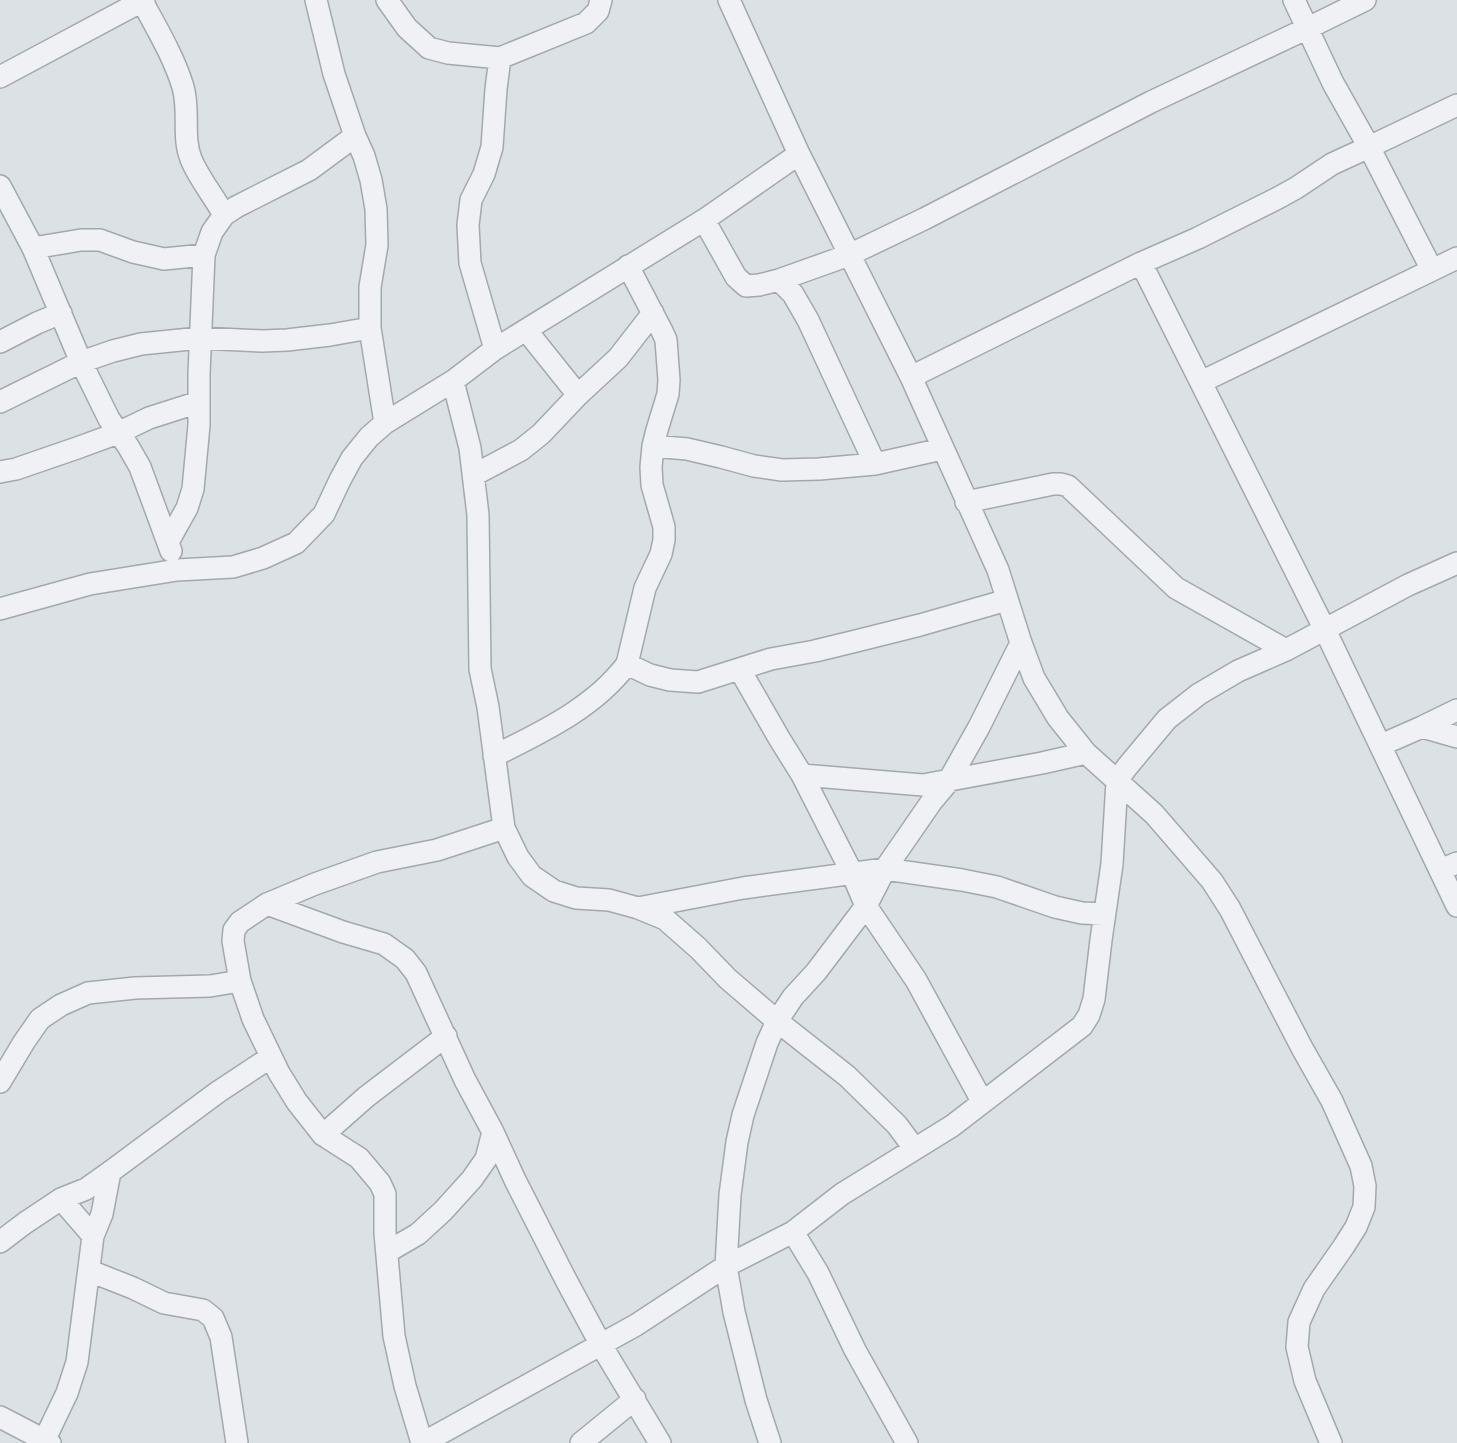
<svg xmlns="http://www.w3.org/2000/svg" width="1457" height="1443" font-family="'Asap Condensed',sans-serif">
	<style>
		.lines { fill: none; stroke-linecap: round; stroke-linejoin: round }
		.minor-casing { stroke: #a2a9ae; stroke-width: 24 }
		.minor { stroke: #eff1f4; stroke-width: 21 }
	</style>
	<rect width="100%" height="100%" fill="#dce1e5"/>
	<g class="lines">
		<g class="minor-casing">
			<path id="minor" d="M 316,0 L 334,74 L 355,136 L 364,156 L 371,180 L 376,209 L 377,245 L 370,287 L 370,328 L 385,423
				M 387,0 L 407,28 L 429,48 L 448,53 L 500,58 L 586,23 L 598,11 L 601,0
				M 729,0 L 799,154 L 911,377 L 998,570 L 1021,643 L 1034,678 L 1058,718 L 1086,753 L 1154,814 L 1212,881 L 1230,909 L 1302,1048 L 1332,1101 L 1361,1166 L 1365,1186 L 1364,1207 L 1356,1227 L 1344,1246 L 1314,1289 L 1299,1322 L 1297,1347 L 1305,1381 L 1331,1443
				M 142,1 C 157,29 174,57 183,87 C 190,111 182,137 191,159 C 198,177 215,198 224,215
				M 0,77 L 144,0
				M 0,186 L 33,248 L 81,362 L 109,419 L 128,446 L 140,467 L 171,551
				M 704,220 L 736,277 L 746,286 L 759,285 L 779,280 L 849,255 L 924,219 L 1151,102 L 1308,28 L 1365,0
				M 33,248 L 81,240 L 100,240 L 133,252 L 164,259 L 204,255
				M 1141,263 L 1325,630 L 1457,906
				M 1432,270 L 1369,147 L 1457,105
				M 779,280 L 793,294 L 808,320 L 875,464
				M 526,330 L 578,395
				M 0,342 L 37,323 L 61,313
				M 495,349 L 470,263 L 468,225 L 471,200 L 484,174 L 492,147 L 496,89 L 500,58
				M 911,377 L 1141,263 L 1198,238 L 1276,199 L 1296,188 L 1332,164 L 1369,147 L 1333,83 L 1294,0
				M 453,381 L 470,448 L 478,515 L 480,669 L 488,707 L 504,828 L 518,857 L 532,876 L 554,891 L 576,898 L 609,900 L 638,908 L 665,919 L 698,948 L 728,979 L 777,1021 L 847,1076 L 897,1125 L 914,1148
				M 1201,382 L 1457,258
				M 0,402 L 81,362 L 113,351 L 141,344 L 200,338 L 262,341 L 287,340 L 330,335 L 370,328
				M 653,446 L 687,449 L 721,457 L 754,466 L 782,470 L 819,469 L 875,464 L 942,449
				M 0,472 L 16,469 L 77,448 L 118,433 L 149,418 L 199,402
				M 474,475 L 521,450 L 541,434 L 578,395 L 618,358 L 653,313
				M 966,502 L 1053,484 L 1061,484 L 1068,486 L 1176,588 L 1286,650
				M 168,542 L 187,508 L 193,489 L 199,425 L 199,374 L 204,255 L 212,232 L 224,215 L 236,207 L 309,170 L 355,136
				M 0,609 L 90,584 L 177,570 L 233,567 L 263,558 L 296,543 L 324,514 L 340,480 L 352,458 L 369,437 L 385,423 L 453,381 L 495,349 L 704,220 L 799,154
				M 627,664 L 650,675 L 670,680 L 698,682 L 771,659 L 815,651 L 856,641 L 920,625 L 1007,600
				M 740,670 L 779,738 L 802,775 L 852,873 L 866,906 L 916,980 L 982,1101
				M 1422,727 L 1457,710
				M 1381,745 L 1422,727 L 1457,737
				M 494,756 C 542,732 594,708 627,664 L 645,588 L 661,554 L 664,540 L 664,527 L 652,485 L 651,467 L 653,446 L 657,430 L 668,394 L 669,380 L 666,340 L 662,331 L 628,266
				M 802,775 L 923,785 L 1042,763 L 1086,753
				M 1440,870 L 1457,863
				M 267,904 L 343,932 L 384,944 L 405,959 L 416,973 L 465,1080 L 493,1132 L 515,1180 L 566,1280 L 601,1345 L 660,1443
				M 638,908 L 743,888 L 885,869 L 962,880 L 997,887 L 1055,907 L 1082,913 L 1104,914
				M 0,1082 L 24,1042 L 40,1019 L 61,1005 L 88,993 L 135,988 L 210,986 L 240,981
				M 323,1135 L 366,1097 L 446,1036
				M 61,1199 L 93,1236
				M 793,1232 L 818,1273 L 855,1350 L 907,1443
				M 0,1242 L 25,1223 L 61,1199 L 86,1189 L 110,1172 L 218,1092 L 271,1057
				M 387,1252 L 418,1234 L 443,1211 L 472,1179 L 486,1159 L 493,1132
				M 90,1271 L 133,1288 L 164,1303 L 203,1310 L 213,1318 L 221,1337 L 237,1443
				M 0,1417 L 50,1443
				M 43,1443 L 67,1393 L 77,1362 L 93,1236 L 102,1214 L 110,1172
				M 422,1443 L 405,1386 L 394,1336 L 385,1233 L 385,1194 L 380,1183 L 359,1158 L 323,1135 L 297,1102 L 279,1073 L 253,1019 L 240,981 L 233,941 L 234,930 L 240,922 L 267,904 L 315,884 L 377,862 L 437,850 L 504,828
				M 423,1443 L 636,1325 L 726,1266 L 793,1232 L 842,1194 L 952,1126 L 1082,1026 L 1089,1015 L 1094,999 L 1101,940 L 1112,864 L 1117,781 L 1127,767 L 1167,719 L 1199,694 L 1238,671 L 1286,650 L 1408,585 L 1457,563
				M 581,1443 L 635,1399
				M 770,1443 L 756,1400 L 734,1312 L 726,1266 L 730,1195 L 737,1142 L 743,1115 L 767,1043 L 777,1021 L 793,997 L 816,972 L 866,906 L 885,869 L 932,801 L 948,782 L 979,727 L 1021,643"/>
		</g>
		<use href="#minor" class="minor"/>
	</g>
</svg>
